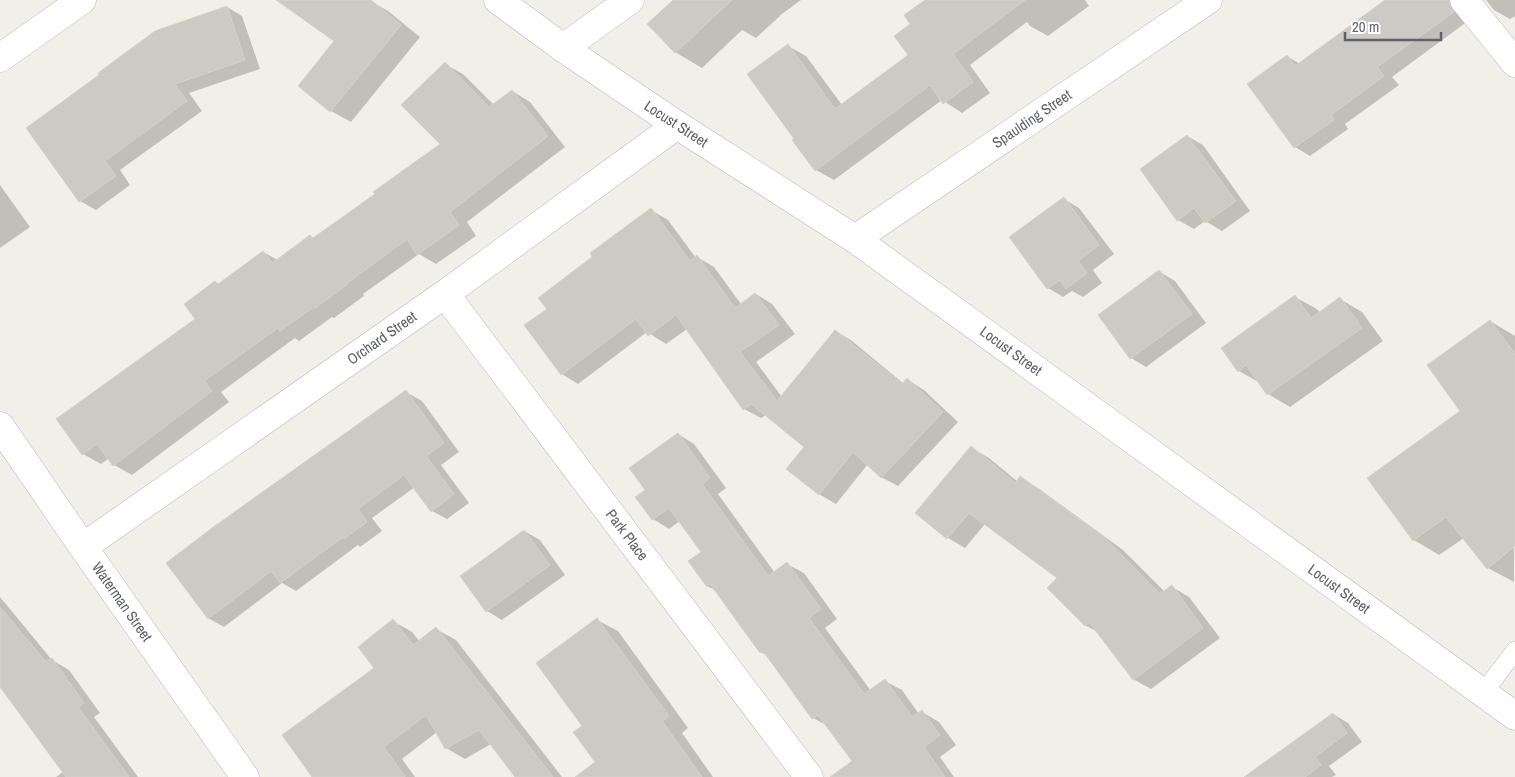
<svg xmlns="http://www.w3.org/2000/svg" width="1515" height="777" font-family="'Archivo Narrow',sans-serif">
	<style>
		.shadow { fill: #0003 }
		.building { fill: #cccac5; stroke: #d6d2c6 }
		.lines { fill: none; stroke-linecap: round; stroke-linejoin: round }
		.service-casing { stroke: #b8b9be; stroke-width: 19 }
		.minor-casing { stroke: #b8b9be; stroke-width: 29 }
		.tertiary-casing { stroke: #b8b9be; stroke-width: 29 }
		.service { stroke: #fff; stroke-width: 18 }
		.minor { stroke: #fff; stroke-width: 28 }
		.tertiary { stroke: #fff; stroke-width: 28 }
		.labels { text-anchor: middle; stroke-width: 5; stroke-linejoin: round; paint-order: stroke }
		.street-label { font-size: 15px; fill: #5f6268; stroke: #fff }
	</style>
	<rect width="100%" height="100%" fill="#f1f0e8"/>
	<path class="shadow" d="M 278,0 L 369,0 L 388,11 L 420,37 L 351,122 L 331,111 L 299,85 L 335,41 Z
		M 675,0 L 801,0 L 782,14 L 756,38 L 742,30 L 702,68 L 675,52 Z
		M 927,0 L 1085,0 L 1089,6 L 1048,36 L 1030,26 L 1027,22 L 970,65 L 990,93 L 962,113 L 942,100 L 834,180 L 816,170 L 796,139 L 788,46 L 806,56 L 842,105 L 910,55 L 912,24 Z
		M 1387,0 L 1467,0 L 1468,21 L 1392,77 L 1399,85 L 1345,124 L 1348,129 L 1310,156 L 1295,147 L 1287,56 L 1300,64 Z
		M 1486,0 L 1515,0 L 1515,16 L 1510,19 L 1494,10 Z
		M 227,7 L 242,16 L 260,69 L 189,93 L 202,111 L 120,170 L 130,185 L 96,210 L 80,201 L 101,75 Z
		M 445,64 L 463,74 L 494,105 L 512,91 L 530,102 L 565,147 L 467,222 L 476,236 L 436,264 L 419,254 L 363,294 L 364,296 L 334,318 L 332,317 L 299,341 L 295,338 L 221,392 L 229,402 L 132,475 L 114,465 L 109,458 L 101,464 L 83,454 L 197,319 L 215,282 L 219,284 L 263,252 L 278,260 L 314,239 L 442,144 Z
		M 1187,136 L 1203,145 L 1250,211 L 1222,231 L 1205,221 L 1194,229 L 1178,220 Z
		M 0,185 L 30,227 L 0,248 Z
		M 1064,199 L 1079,208 L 1114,254 L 1093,270 L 1102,283 L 1083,297 L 1072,291 L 1063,297 L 1048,288 Z
		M 651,210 L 668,220 L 696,258 L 697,257 L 714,267 L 741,304 L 756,294 L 772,304 L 795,334 L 756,362 L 782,397 L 836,331 L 852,341 L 904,384 L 908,380 L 924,390 L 958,422 L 898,486 L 881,477 L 868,464 L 836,504 L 819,494 L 805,447 L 766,415 L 761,418 L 744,409 L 687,329 L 666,344 L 647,332 L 578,384 L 562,374 L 549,309 L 594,258 Z
		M 1160,272 L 1175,281 L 1206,323 L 1146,367 L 1131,358 Z
		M 1295,297 L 1317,309 L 1320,313 L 1340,299 L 1362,312 L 1383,341 L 1290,407 L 1268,394 L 1260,383 L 1239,371 Z
		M 1490,321 L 1515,336 L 1514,582 L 1488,568 L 1464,538 L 1439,555 L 1414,540 L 1462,412 Z
		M 406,392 L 422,401 L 459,452 L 441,465 L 469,503 L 447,519 L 432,511 L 415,487 L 372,518 L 382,531 L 360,547 L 358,545 L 296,591 L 282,583 L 224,627 L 208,618 Z
		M 678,434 L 694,444 L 726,488 L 718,494 L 775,573 L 787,564 L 804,573 L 837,619 L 825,628 L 871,691 L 885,681 L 902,690 L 919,714 L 922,712 L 939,722 L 956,745 L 940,757 L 954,777 L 862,777 L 853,762 L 828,726 L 813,718 L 769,657 L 761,652 L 717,591 L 707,586 L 703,553 L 680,521 L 669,529 L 653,519 L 647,490 Z
		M 972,448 L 989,458 L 1018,482 L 1021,478 L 1038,488 L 1123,550 L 1165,592 L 1172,587 L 1189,597 L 1220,638 L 1151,689 L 1133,679 L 1099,633 L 1085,625 L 1059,578 L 985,524 L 965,548 L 948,538 L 917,513 Z
		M 524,531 L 540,540 L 565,575 L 502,620 L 487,611 Z
		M 0,597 L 52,660 L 69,670 L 100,713 L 94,717 L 138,777 L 56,777 L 63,772 L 0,685 Z
		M 597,620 L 618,631 L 688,728 L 682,733 L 713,777 L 595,777 L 597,762 L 584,727 Z
		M 393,621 L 412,632 L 420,642 L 436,629 L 456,640 L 562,777 L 517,777 L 491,744 L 465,759 L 446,748 L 437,732 L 402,759 L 415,777 L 314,777 L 376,669 Z
		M 1333,714 L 1348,723 L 1362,742 L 1329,766 L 1336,775 L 1332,777 L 1256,777 Z"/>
	<path class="building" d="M 276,0 L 371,0 L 401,25 L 330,112 L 298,86 L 334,41 Z
		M 673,0 L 732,0 L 675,53 L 647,24 Z
		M 925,0 L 1025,0 L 953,54 L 973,82 L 943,104 L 930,85 L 815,171 L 792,140 L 794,139 L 747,74 L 788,44 L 835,109 L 908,55 L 894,36 L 910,24 L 904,15 Z
		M 1385,0 L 1449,0 L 1454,12 L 1377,67 L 1384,76 L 1331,115 L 1334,120 L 1294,148 L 1247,84 L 1287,55 L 1295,66 Z
		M 227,6 L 245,60 L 175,84 L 187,101 L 105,161 L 116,176 L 79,202 L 26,128 L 99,75 L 98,73 L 155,31 Z
		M 445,62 L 489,107 L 512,90 L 548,136 L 450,212 L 459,225 L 417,255 L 407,239 L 346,284 L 347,285 L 315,308 L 314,307 L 280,331 L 278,328 L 204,381 L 212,391 L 113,466 L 97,444 L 82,455 L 56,419 L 195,319 L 184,304 L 215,281 L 218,284 L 263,251 L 272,263 L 310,235 L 313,238 L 375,194 L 373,192 L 440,144 L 401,105 Z
		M 1187,135 L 1236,201 L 1205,223 L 1194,208 L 1177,221 L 1140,169 Z
		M 1064,197 L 1099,245 L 1078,261 L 1087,273 L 1066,289 L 1060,280 L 1047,289 L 1009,237 Z
		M 651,208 L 690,261 L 697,255 L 735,308 L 755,293 L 779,325 L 740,352 L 777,401 L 835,330 L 902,384 L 907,378 L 943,412 L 881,478 L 853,452 L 819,495 L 786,469 L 804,447 L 751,404 L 743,410 L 676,315 L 648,336 L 636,319 L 561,375 L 524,325 L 547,309 L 538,298 L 592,257 L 590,253 Z
		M 1159,270 L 1192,314 L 1130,359 L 1098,315 Z
		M 1295,295 L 1311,318 L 1340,297 L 1362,328 L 1267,395 L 1246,365 L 1238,372 L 1221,348 Z
		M 1490,320 L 1515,354 L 1515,546 L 1487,569 L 1446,517 L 1413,541 L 1367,478 L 1460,411 L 1427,365 Z
		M 406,390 L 444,443 L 426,456 L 454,494 L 431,512 L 404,475 L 358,509 L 367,522 L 344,539 L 343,537 L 280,583 L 271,571 L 208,619 L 166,563 L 212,528 Z
		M 678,433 L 710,478 L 702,484 L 768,576 L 787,562 L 821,609 L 809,618 L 864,694 L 885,679 L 912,717 L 922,710 L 940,735 L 924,747 L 945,777 L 830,777 L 852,761 L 818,715 L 812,719 L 763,651 L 760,653 L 710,584 L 707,587 L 688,561 L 701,552 L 669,508 L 652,520 L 635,497 L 645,490 L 629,468 Z
		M 971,446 L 1015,483 L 1020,476 L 1105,538 L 1160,594 L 1172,585 L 1203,628 L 1133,680 L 1089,622 L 1085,626 L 1047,588 L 1057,578 L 969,513 L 947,539 L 915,513 Z
		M 524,530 L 550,565 L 486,612 L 460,576 Z
		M 0,607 L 46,662 L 52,658 L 84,703 L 78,707 L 129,777 L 66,777 L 0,687 Z
		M 597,618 L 669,716 L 662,721 L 702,777 L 575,777 L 595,762 L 573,732 L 582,726 L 536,663 Z
		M 393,619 L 413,645 L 436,627 L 553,777 L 515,777 L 479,730 L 445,749 L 426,715 L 384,747 L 405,777 L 312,777 L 282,735 L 374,668 L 358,647 Z
		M 1333,713 L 1347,733 L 1315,757 L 1321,765 L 1305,777 L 1244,777 Z"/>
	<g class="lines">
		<g class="service-casing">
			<path id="service" d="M 1483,693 L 1515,651"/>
		</g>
		<g class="minor-casing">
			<path id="minor" d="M 1464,0 L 1515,63
				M 563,48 L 630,0
				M 0,58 L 82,0
				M 855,239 L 1208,0
				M 445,294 L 809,777
				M 0,426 L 83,547 L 245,777
				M 83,547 L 445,294 L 677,125"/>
		</g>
		<g class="tertiary-casing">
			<path id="tertiary" d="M 498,0 L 563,48 L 677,125 L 855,239 L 1515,716"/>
		</g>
		<use href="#service" class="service"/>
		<use href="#minor" class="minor"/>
		<use href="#tertiary" class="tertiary"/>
	</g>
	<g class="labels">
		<g class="street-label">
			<text transform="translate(1032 119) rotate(-34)" y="5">Spaulding Street</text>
			<text transform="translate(676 124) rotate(33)" y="5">Locust Street</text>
			<text transform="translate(382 338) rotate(-35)" y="5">Orchard Street</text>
			<text transform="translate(1011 351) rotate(36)" y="5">Locust Street</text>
			<text transform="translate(627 535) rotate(53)" y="5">Park Place</text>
			<text transform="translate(1339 589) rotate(36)" y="5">Locust Street</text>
			<text transform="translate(122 602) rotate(55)" y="5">Waterman Street</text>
		</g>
	</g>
	<path d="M1345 32v8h96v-8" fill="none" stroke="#5f6268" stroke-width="2.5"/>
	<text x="1352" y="32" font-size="15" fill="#5f6268" stroke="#ffffff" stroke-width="4" paint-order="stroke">20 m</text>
</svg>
